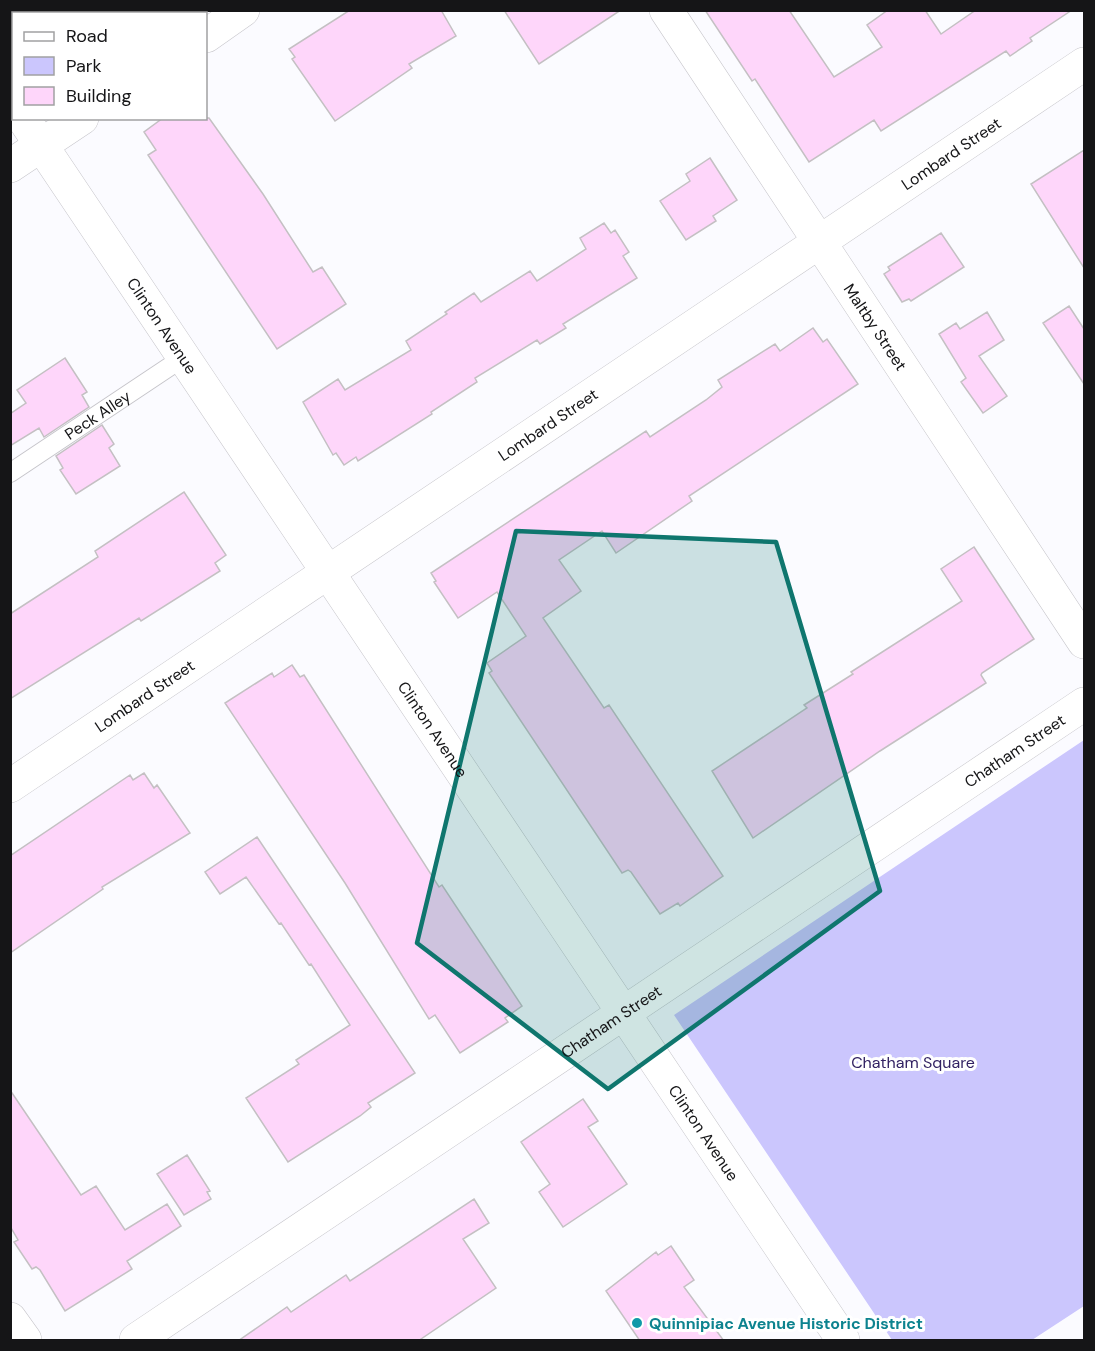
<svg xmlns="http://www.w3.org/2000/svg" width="1095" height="1351" font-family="'DM Sans',sans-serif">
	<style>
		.green { fill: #cbc6fd }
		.building { fill: #fed6fa; stroke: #c4c0c3; stroke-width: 1.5 }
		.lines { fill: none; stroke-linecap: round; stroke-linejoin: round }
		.lane-casing { stroke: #c7c6cb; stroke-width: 20 }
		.street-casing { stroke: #c7c6cb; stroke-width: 34 }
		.lane { stroke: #fff; stroke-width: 18 }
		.street { stroke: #fff; stroke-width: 33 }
		.marked { fill: #0f766e; fill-opacity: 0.2; stroke: #0f766e; stroke-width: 4.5; stroke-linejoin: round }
		.culture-dot { fill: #0f9aa8; stroke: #fff; stroke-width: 2 }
		.labels { text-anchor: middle; stroke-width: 6; stroke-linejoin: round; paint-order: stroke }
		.street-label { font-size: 16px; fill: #151517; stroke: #fff }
		.park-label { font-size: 16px; fill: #322263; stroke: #fff }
		.culture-label { font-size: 16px; font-weight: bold; fill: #0d838f; stroke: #fff; text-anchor: start }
	</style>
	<rect width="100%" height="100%" fill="#fbfbff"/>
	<path class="green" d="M 23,11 L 168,11 L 164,14 L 25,14 Z
		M 1084,740 L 1084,1306 L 1032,1340 L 892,1340 L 674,1015 Z"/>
	<path class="building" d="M 350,10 L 441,10 L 456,36 L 409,64 L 412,68 L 335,121 L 292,59 L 295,57 L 289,49 Z
		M 504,10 L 621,10 L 539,64 Z
		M 705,10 L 789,10 L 834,77 L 882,47 L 867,25 L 888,10 L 925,10 L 941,34 L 976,10 L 1072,10 L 1030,38 L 1032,41 L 1010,56 L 1006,51 L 881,131 L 874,120 L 809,162 L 755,79 L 752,81 Z
		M 163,118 L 209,118 L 263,194 L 313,272 L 322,267 L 346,304 L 277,349 L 148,155 L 156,150 L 144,132 Z
		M 1084,150 L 1084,268 L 1031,184 Z
		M 710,158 L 737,200 L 713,216 L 716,221 L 686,240 L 660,201 L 690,181 L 686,174 Z
		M 604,223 L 611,233 L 615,230 L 629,252 L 623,256 L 637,278 L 563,324 L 566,328 L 540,344 L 537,340 L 475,378 L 477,382 L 431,412 L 432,414 L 358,461 L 356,457 L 344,465 L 336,453 L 333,455 L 303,402 L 338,379 L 345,390 L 411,350 L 406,341 L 447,314 L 445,312 L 474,293 L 481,302 L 530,271 L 537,281 L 586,249 L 580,238 Z
		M 941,233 L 964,267 L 911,301 L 909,299 L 902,302 L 884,274 L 890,270 L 888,267 Z
		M 1069,306 L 1084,329 L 1084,384 L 1043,323 Z
		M 987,312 L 1004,340 L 979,356 L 1007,396 L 983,413 L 961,382 L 966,378 L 939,334 L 956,323 L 960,329 Z
		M 813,328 L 823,342 L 827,339 L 858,384 L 689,496 L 692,501 L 616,553 L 602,531 L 559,560 L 581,591 L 543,618 L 604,708 L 609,705 L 723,876 L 680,906 L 678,903 L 660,914 L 631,872 L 628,870 L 622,873 L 489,673 L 492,671 L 487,663 L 526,636 L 497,592 L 458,618 L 434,582 L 436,581 L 431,573 L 646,431 L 650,437 L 706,400 L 722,387 L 718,380 L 775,344 L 780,351 Z
		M 65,358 L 87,392 L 82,395 L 89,407 L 44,437 L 39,428 L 10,446 L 10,414 L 26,403 L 17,390 Z
		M 102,425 L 114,444 L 109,448 L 120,466 L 76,494 L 60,470 L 63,468 L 56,456 Z
		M 184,492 L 226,555 L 215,563 L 220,571 L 141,621 L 139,618 L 10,699 L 10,614 L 98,557 L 95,551 Z
		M 974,547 L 1034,639 L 982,673 L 981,675 L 986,683 L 880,751 L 753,838 L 712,771 L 807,708 L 804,705 L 853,674 L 851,672 L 962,601 L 941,569 Z
		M 292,665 L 300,677 L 304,675 L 439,887 L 442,885 L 522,1006 L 505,1018 L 508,1022 L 460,1053 L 435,1015 L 429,1019 L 345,883 L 225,703 L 272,673 L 274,677 Z
		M 144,773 L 154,788 L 157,785 L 190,833 L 102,887 L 103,889 L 10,953 L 10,856 L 130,775 L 133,780 Z
		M 257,837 L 415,1073 L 368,1103 L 371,1107 L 360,1116 L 288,1162 L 246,1098 L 299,1064 L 296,1060 L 350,1025 L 311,964 L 309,965 L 281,923 L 279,924 L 246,877 L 220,894 L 205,872 Z
		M 10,1090 L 81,1195 L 96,1186 L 125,1230 L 167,1204 L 181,1226 L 127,1261 L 132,1269 L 65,1311 L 40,1270 L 36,1267 L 32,1269 L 14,1242 L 18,1240 L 10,1226 Z
		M 583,1099 L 598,1121 L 588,1127 L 627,1184 L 563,1227 L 539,1192 L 550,1184 L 521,1142 Z
		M 187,1155 L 210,1191 L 207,1192 L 211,1199 L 184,1215 L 157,1174 Z
		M 474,1199 L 489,1223 L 463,1239 L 496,1288 L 418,1341 L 238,1341 L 287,1307 L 291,1312 L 346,1275 L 350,1281 Z
		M 671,1246 L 694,1280 L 684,1287 L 724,1341 L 640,1341 L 606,1291 L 656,1252 L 658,1255 Z"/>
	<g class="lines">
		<g class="lane-casing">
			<g id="lane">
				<path id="s1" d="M 10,473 L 184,357"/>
			</g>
		</g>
		<g class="street-casing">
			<g id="street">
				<path id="s2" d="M 666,10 L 1084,642"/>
				<path d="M 206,36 L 243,10"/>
				<path id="s3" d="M 23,118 L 843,1340"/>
				<path d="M 10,166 L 82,118"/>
				<path id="s4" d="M 10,786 L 1084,64"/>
				<path d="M 10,1319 L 25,1340"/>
				<path id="s5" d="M 136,1340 L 1084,704"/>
			</g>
		</g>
		<use href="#lane" class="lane"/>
		<use href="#street" class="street"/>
	</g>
	<path class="marked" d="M 516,531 L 776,542 L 880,891 L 608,1089 L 417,943 Z"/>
	<circle class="culture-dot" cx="637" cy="1323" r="6"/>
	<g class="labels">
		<g class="street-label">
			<text dy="6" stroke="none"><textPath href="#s4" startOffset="1134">Lombard Street</textPath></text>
			<text dy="6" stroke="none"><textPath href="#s3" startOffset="250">Clinton Avenue</textPath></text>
			<text dy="6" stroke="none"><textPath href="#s2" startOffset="380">Maltby Street</textPath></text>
			<text dy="6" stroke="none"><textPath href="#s1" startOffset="105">Peck Alley</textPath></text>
			<text dy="6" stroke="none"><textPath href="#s4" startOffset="648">Lombard Street</textPath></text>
			<text dy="6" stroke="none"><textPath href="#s4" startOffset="162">Lombard Street</textPath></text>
			<text dy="6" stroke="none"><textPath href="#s3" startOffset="736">Clinton Avenue</textPath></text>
			<text dy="6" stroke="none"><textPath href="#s5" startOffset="1058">Chatham Street</textPath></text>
			<text dy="6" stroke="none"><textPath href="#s5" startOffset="572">Chatham Street</textPath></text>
			<text dy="6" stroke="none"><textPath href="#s3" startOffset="1222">Clinton Avenue</textPath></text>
		</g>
		<g class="park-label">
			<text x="913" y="1068">Chatham Square</text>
		</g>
		<g class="culture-label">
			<text x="649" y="1329">Quinnipiac Avenue Historic District</text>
		</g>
	</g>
	<rect width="1095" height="1351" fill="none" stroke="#151517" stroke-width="24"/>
	<rect x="12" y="12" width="195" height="108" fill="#ffffff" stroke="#a1a1a2" stroke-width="1.5"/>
	<rect x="24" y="32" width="30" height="9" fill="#ffffff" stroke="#a1a1a2" stroke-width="1.5"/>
	<text x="66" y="42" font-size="18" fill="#151517">Road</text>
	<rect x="24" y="57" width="30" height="18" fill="#cbc6fd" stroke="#a1a1a2" stroke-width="1.5"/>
	<text x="66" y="72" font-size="18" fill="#151517">Park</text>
	<rect x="24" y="87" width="30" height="18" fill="#fed6fa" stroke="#a1a1a2" stroke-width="1.5"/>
	<text x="66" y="102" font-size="18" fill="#151517">Building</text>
</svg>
